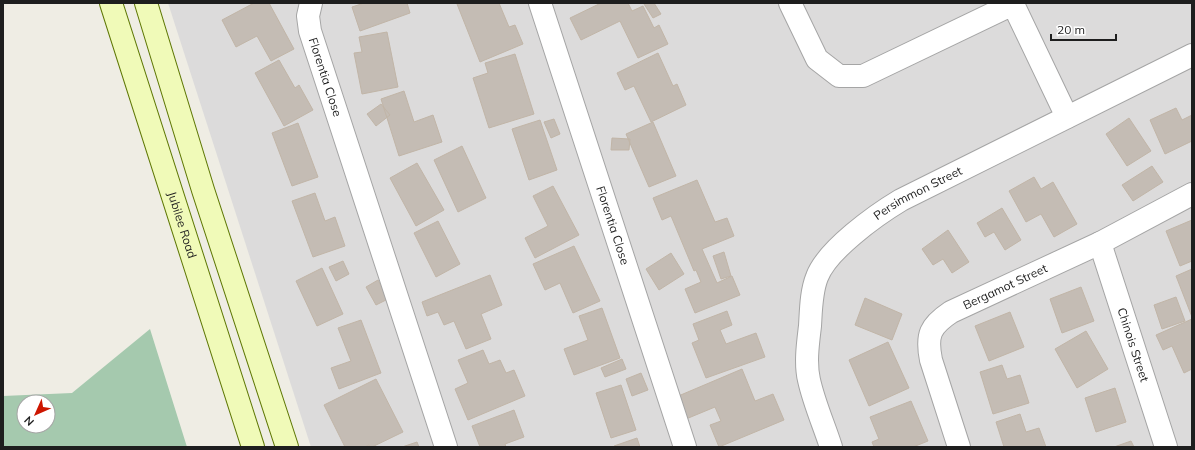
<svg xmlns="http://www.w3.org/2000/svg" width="1195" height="450" font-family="Mulish,sans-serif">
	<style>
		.residential { fill: #dcdbdb }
		.cemetery { fill: #a5c9ae; fill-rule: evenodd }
		.building { fill: #c4bcb4; stroke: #c1b5a7 }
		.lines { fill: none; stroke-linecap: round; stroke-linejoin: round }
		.street-casing { stroke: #a5a5a5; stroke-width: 24 }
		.secondary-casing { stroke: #5e7704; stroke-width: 24 }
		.street { stroke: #fff; stroke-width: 22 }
		.secondary { stroke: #f0fab8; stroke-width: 22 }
		.labels { text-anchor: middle; stroke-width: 4; stroke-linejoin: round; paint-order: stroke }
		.street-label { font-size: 12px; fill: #1e1e1e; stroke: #fff }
	</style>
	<rect width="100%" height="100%" fill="#efede4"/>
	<path class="residential" d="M 168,3 L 1192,3 L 1192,447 L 311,447 Z"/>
	<path class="cemetery" d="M 150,329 L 187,447 L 3,447 L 3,396 L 72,393 ZM 24,402 L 48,402 L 48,426 L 24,426 Z"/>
	<path class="building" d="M 254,3 L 269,3 L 294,49 L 271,61 L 257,36 L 236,47 L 222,20 Z
		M 364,3 L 407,3 L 410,13 L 360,31 L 352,7 Z
		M 460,3 L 499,3 L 509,27 L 515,25 L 523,44 L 480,62 L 457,4 Z
		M 601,3 L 628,3 L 632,11 L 643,6 L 654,28 L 659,25 L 668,44 L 638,58 L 620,21 L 581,40 L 570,18 Z
		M 645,3 L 654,3 L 661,14 L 653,18 L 644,4 Z
		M 387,32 L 398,87 L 362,94 L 354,53 L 362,52 L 359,37 Z
		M 658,53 L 673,86 L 677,84 L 686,105 L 651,122 L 634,86 L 625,90 L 617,73 Z
		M 515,54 L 534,114 L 489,128 L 473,78 L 488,73 L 485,63 Z
		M 279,60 L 295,88 L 299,85 L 313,110 L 284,126 L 255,73 Z
		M 404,91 L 414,122 L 433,115 L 442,142 L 399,156 L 381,99 Z
		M 381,104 L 390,115 L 376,126 L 367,114 Z
		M 1176,108 L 1182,120 L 1192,115 L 1192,141 L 1165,154 L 1150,120 Z
		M 1129,118 L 1151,151 L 1127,166 L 1106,134 Z
		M 554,119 L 560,134 L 551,138 L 544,122 Z
		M 540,120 L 557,170 L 529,180 L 512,129 Z
		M 653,122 L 676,176 L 649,187 L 626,134 Z
		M 298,123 L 318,177 L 292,186 L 272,133 Z
		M 612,138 L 630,139 L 629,150 L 611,150 Z
		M 462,146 L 486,198 L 458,212 L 434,160 Z
		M 417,163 L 444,210 L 416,226 L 390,178 Z
		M 1152,166 L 1163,182 L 1133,201 L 1122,185 Z
		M 1034,177 L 1041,189 L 1053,182 L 1077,224 L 1054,237 L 1041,214 L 1026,222 L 1009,191 Z
		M 697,180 L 715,222 L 727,218 L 734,236 L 702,249 L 717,283 L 732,276 L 740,295 L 695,313 L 685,289 L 701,282 L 696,270 L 694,271 L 671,216 L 662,220 L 653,198 Z
		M 553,186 L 579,235 L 535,258 L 525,238 L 548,226 L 533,196 Z
		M 315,193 L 325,221 L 335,217 L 345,246 L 313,257 L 292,201 Z
		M 1002,208 L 1021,240 L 1005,250 L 994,232 L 985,237 L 977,223 Z
		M 1192,220 L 1192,261 L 1180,266 L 1166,231 Z
		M 438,221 L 460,264 L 436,277 L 414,233 Z
		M 948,230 L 969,262 L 952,273 L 943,259 L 933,265 L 922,249 Z
		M 574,246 L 600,301 L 573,313 L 560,283 L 545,290 L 533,264 Z
		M 724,252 L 731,276 L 721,279 L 713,256 Z
		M 671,253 L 684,274 L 659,290 L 646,269 Z
		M 343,261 L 349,274 L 336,281 L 329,267 Z
		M 322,268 L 343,314 L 317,326 L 296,281 Z
		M 1192,269 L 1192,317 L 1176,276 Z
		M 490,275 L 502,305 L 481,314 L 491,339 L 466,349 L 454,321 L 444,325 L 438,312 L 427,316 L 422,302 Z
		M 378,280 L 388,299 L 376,305 L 366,287 Z
		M 1081,287 L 1094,321 L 1062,333 L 1050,299 Z
		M 1176,297 L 1185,321 L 1162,329 L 1154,305 Z
		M 865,298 L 902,314 L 892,340 L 855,325 Z
		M 602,308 L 620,358 L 574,375 L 564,349 L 588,340 L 579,316 Z
		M 727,311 L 732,325 L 720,330 L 726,344 L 756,333 L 765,357 L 706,378 L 692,343 L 699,340 L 693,324 Z
		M 1010,312 L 1024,347 L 989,361 L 975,326 Z
		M 1192,319 L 1192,369 L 1184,373 L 1172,346 L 1163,350 L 1156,335 Z
		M 361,320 L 381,373 L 339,389 L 331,368 L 351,361 L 338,328 Z
		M 1086,331 L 1108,369 L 1077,388 L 1055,349 Z
		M 888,342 L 909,388 L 869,406 L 849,360 Z
		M 483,350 L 489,364 L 500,360 L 506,373 L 514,370 L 525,396 L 468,420 L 455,389 L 468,383 L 458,360 Z
		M 622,359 L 626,369 L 605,377 L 601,368 Z
		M 1002,365 L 1007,379 L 1020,375 L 1029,403 L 993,414 L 980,372 Z
		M 742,369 L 755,401 L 773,394 L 784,420 L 719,447 L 710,425 L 721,421 L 715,407 L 686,419 L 676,397 Z
		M 641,373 L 648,390 L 632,396 L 626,379 Z
		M 376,379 L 403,432 L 372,447 L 370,447 L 369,445 L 365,447 L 345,447 L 324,405 Z
		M 621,385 L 636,430 L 611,438 L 596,393 Z
		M 1115,388 L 1126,422 L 1096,432 L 1085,398 Z
		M 911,401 L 928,441 L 913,447 L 874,447 L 872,442 L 879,439 L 870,417 Z
		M 514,410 L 524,437 L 505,444 L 506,447 L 480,447 L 472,426 Z
		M 1020,414 L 1026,432 L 1039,428 L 1046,447 L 1004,447 L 996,422 Z
		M 637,438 L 640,447 L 615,447 L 614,446 Z
		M 1131,441 L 1134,447 L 1114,447 Z
		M 417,442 L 419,447 L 402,447 Z"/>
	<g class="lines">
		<g class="street-casing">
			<g id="street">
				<path id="s1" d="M 311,3 L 308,16 L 310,31 L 446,447"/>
				<path id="s2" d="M 540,3 L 685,447"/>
				<path d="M 790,3 L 817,59 L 839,76 L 863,76 L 1013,4 L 1067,117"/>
				<path id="s3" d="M 1100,243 L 1166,447"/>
				<path id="s4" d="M 831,447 C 824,425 814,403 809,380 C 805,363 808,343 810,326 C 811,310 811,292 817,277 C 827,250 876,215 901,200 L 1192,55"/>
				<path id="s5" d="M 959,447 L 931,360 C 926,335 930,326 951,312 L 1100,243 L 1192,194"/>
			</g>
		</g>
		<g class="secondary-casing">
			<g id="secondary">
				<path id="s6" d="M 111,3 L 253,447"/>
				<path d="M 146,3 L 203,190 L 287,447"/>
			</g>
		</g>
		<use href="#street" class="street"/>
		<use href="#secondary" class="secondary"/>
	</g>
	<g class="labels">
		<g class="street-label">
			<text dy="4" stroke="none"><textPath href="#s1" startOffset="77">Florentia Close</textPath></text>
			<text dy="4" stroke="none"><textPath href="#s4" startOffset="308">Persimmon Street</textPath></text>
			<text dy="4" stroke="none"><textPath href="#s6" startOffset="233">Jubilee Road</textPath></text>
			<text dy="4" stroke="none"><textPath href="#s2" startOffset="234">Florentia Close</textPath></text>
			<text dy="4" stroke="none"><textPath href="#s5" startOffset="208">Bergamot Street</textPath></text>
			<text dy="4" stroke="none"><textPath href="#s3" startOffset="107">Chinois Street</textPath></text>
		</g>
	</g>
	<rect width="1195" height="450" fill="none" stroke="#1e1e1e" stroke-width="8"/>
	<g transform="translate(36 414) rotate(225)"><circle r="19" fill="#ffffff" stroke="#a5a5a5"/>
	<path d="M0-3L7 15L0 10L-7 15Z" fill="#cd1600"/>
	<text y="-6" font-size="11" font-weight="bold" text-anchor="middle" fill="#1e1e1e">N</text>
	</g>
	<path d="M1051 34v6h65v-6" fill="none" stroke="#1e1e1e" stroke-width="2"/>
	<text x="1057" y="34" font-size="12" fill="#1e1e1e" stroke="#ffffff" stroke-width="3" paint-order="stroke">20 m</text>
</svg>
